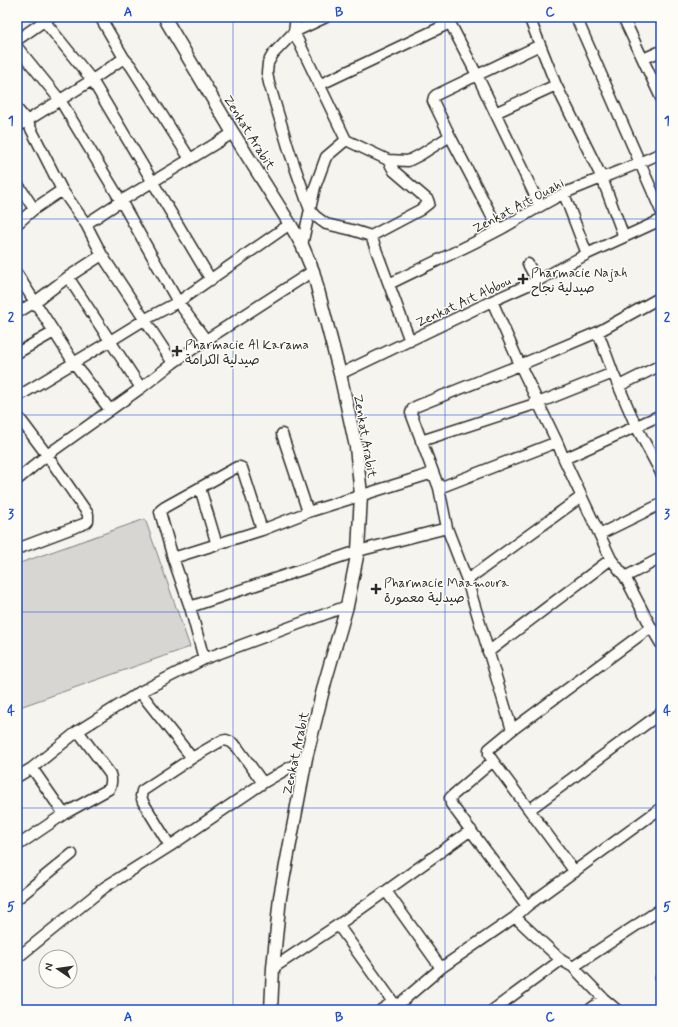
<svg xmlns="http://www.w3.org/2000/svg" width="678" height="1027" font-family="Mynerve,'Playpen Sans Arabic',sans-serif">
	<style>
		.green { fill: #d7d6d2; stroke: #81807e }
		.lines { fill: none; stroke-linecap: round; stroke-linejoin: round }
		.minor-casing { stroke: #2b2b2b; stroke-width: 13 }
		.tertiary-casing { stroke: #2b2b2b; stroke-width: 15 }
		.minor { stroke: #fdfcf7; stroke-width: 10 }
		.tertiary { stroke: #fdfcf7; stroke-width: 12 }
		.grid { fill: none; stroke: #1d4ed8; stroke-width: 1; stroke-opacity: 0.55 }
		.poi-dot { fill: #2b2b2b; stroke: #fdfcf7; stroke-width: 1.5 }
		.labels { text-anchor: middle; stroke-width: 3; stroke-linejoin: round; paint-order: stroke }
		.street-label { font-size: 13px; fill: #2b2b2b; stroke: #fdfcf7 }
		.poi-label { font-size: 13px; fill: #2b2b2b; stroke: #fdfcf7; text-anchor: start }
		.neatline { fill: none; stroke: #1d4ed8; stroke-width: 1.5 }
		.grid-label { font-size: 13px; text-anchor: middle; font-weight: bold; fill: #1d4ed8 }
	</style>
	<rect width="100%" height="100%" fill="#f5f4ef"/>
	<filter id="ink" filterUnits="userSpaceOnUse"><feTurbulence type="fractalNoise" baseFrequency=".025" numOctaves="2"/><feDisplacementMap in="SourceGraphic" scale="8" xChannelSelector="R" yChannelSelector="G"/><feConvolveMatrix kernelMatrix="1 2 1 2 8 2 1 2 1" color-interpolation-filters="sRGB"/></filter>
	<g filter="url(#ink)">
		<path class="green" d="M 145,519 L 190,647 L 17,708 L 17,564 Z"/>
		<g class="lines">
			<g class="minor-casing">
				<path id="minor" d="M 41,17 L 92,80 L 211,280
					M 100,17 L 124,58
					M 296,17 L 294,32 L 346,140 L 388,160 L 408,161 L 420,155 L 450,136
					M 326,17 L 294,32 L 273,54 L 268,63 L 267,73 L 269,83 L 289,150 L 310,210 L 315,216 L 326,224 L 352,230 L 371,236 L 420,210 L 429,203 L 428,200 L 394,171 L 388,160
					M 447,17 L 477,75 L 540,206
					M 529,17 L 556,85 L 602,178 L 624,237
					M 576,17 L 661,211
					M 623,17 L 661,98
					M 17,40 L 50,17
					M 17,47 L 60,100 L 121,201 L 178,302 L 206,340
					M 643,59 L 661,51
					M 319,85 L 450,23
					M 17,109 L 27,121 L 62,190 L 86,224 L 102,255 L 173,363
					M 495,113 L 556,85
					M 17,127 L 92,80 L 124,58 L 131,66 L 190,159
					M 17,183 L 34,209
					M 564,194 L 587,254
					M 17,224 L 34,209 L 62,190
					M 86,224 L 121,201 L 233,133
					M 499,230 L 450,136 L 433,101 L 434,97 L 436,95 L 540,45
					M 371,236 L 410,341
					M 302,245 L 315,187 L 326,157 L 346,140
					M 528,264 L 537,281
					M 17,274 L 74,363 L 110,410
					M 68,277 L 141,388
					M 389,284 C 425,266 463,249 499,230 C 521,218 542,204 565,193 C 597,179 630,168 661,153
					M 492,301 L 520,365 L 557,442 L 564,459 L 611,559 L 625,577 L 651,627 L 661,644
					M 17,313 L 35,302 L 68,277 L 102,255
					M 598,332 L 613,373 L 636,426 L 661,473
					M 17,353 L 54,332
					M 340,374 L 492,301 L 537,281 L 587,254 L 661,220
					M 619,386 L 661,365
					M 17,397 L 110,341 L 144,320 L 178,302 L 290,224
					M 17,415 L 47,455 L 88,514 L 88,521 L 86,523 L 17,549
					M 282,434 L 308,512
					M 421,441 L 538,403 L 613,373
					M 564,459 L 661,415
					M 17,480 L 47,455 L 141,388 L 173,363 L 206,340 L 313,271
					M 200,488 L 217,545
					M 439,488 L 557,442
					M 600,534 L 661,504
					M 173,558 L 262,530 L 308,512 L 433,473
					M 625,577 L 661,558
					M 467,580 L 581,497
					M 190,607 L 358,551 L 447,528
					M 488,652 L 611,559
					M 204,659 L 190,607 L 173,558 L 160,512 L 161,510 L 165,507 L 237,467 L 240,467 L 242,468 L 262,530
					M 140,692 L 192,758
					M 512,730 L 467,580 L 447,528 L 439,488 L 411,413 L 413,408 L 417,406 L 520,365 L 598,332 L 661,297
					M 493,761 L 452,796 L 450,798 L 451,804 L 527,906
					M 32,768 L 64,814
					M 17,777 L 32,768 L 78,731 L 140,692 L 204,659 L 347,606
					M 529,810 L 661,713
					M 17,846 L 64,814 L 109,789 C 112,784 112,780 110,774 L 78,731
					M 170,846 L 143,802 L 141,796 L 142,791 L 192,758 L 221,741 L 226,740 L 231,742 L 237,747 L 263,783
					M 575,872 L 493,761 L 489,755 L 489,749 L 512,730 L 651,627
					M 386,891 L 441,968
					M 17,899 L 72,854
					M 515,917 L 561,960 L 573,967 L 604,999 L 617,1010
					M 338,925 L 393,1002
					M 17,958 L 105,887 L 170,846 L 263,783 L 306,758
					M 573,967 L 661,909
					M 273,968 L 338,925 L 386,891 L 471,830
					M 661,978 L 661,979
					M 381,1010 L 393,1002 L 397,1004 L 399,1004 L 441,968 L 515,917 L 527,906 L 661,808
					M 493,1010 L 561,960
					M 589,1010 L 604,999"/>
			</g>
			<g class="tertiary-casing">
				<path id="tertiary" d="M 165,17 L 167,22 L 233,133 L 290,224 L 302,245 L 313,271 L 340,374 L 356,447 L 361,495 L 358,551 L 347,606 L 325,682 L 306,758 L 280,897 L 273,968 L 271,1010"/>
			</g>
			<use href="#minor" class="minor"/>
			<use href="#tertiary" class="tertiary"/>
		</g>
	</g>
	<path class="grid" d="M 233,17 L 233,1010M 445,17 L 445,1010M 17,219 L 661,219M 17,415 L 661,415M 17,612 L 661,612M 17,808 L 661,808"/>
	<g class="poi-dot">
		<path d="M521 273h4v4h4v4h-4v4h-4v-4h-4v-4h4z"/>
		<path d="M175 345h4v4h4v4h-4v4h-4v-4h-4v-4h4z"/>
		<path d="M374 583h4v4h4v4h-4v4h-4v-4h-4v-4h4z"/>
	</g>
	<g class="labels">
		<g class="street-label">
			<text transform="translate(250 132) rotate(58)" y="5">Zenkat Arabit</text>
			<text transform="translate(518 205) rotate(-28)" y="5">Zenkat Ait Ouahi</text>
			<text transform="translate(463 301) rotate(-25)" y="5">Zenkat Ait Abbou</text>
			<text transform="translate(366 436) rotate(80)" y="5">Zenkat Arabit</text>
			<text transform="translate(295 753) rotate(-78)" y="5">Zenkat Arabit</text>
		</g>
		<g class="poi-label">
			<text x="531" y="277">Pharmacie Najah<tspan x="531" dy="15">صيدلية نجاح</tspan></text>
			<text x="185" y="349">Pharmacie Al Karama<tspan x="185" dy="15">صيدلية الكرامة</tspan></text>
			<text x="384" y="587">Pharmacie Maamoura<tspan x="384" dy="15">صيدلية معمورة</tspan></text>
		</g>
	</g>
	<rect width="678" height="1027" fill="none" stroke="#fdfcf7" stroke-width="44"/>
	<g transform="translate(58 969) rotate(283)"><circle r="19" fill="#fdfcf7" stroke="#a9a8a5"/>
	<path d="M0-3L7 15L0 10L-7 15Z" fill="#2b2b2b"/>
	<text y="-6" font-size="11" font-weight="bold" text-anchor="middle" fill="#2b2b2b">N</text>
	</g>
	<rect x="22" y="22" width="634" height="983" class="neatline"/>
	<g class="grid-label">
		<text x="128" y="16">A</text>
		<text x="339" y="16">B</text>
		<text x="550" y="16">C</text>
		<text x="11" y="125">1</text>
		<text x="667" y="125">1</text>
		<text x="11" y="321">2</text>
		<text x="667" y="321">2</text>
		<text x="11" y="518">3</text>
		<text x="667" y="518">3</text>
		<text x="11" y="715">4</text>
		<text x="667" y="715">4</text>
		<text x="11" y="911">5</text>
		<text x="667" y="911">5</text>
		<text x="128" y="1021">A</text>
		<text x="339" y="1021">B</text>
		<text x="550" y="1021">C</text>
	</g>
</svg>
